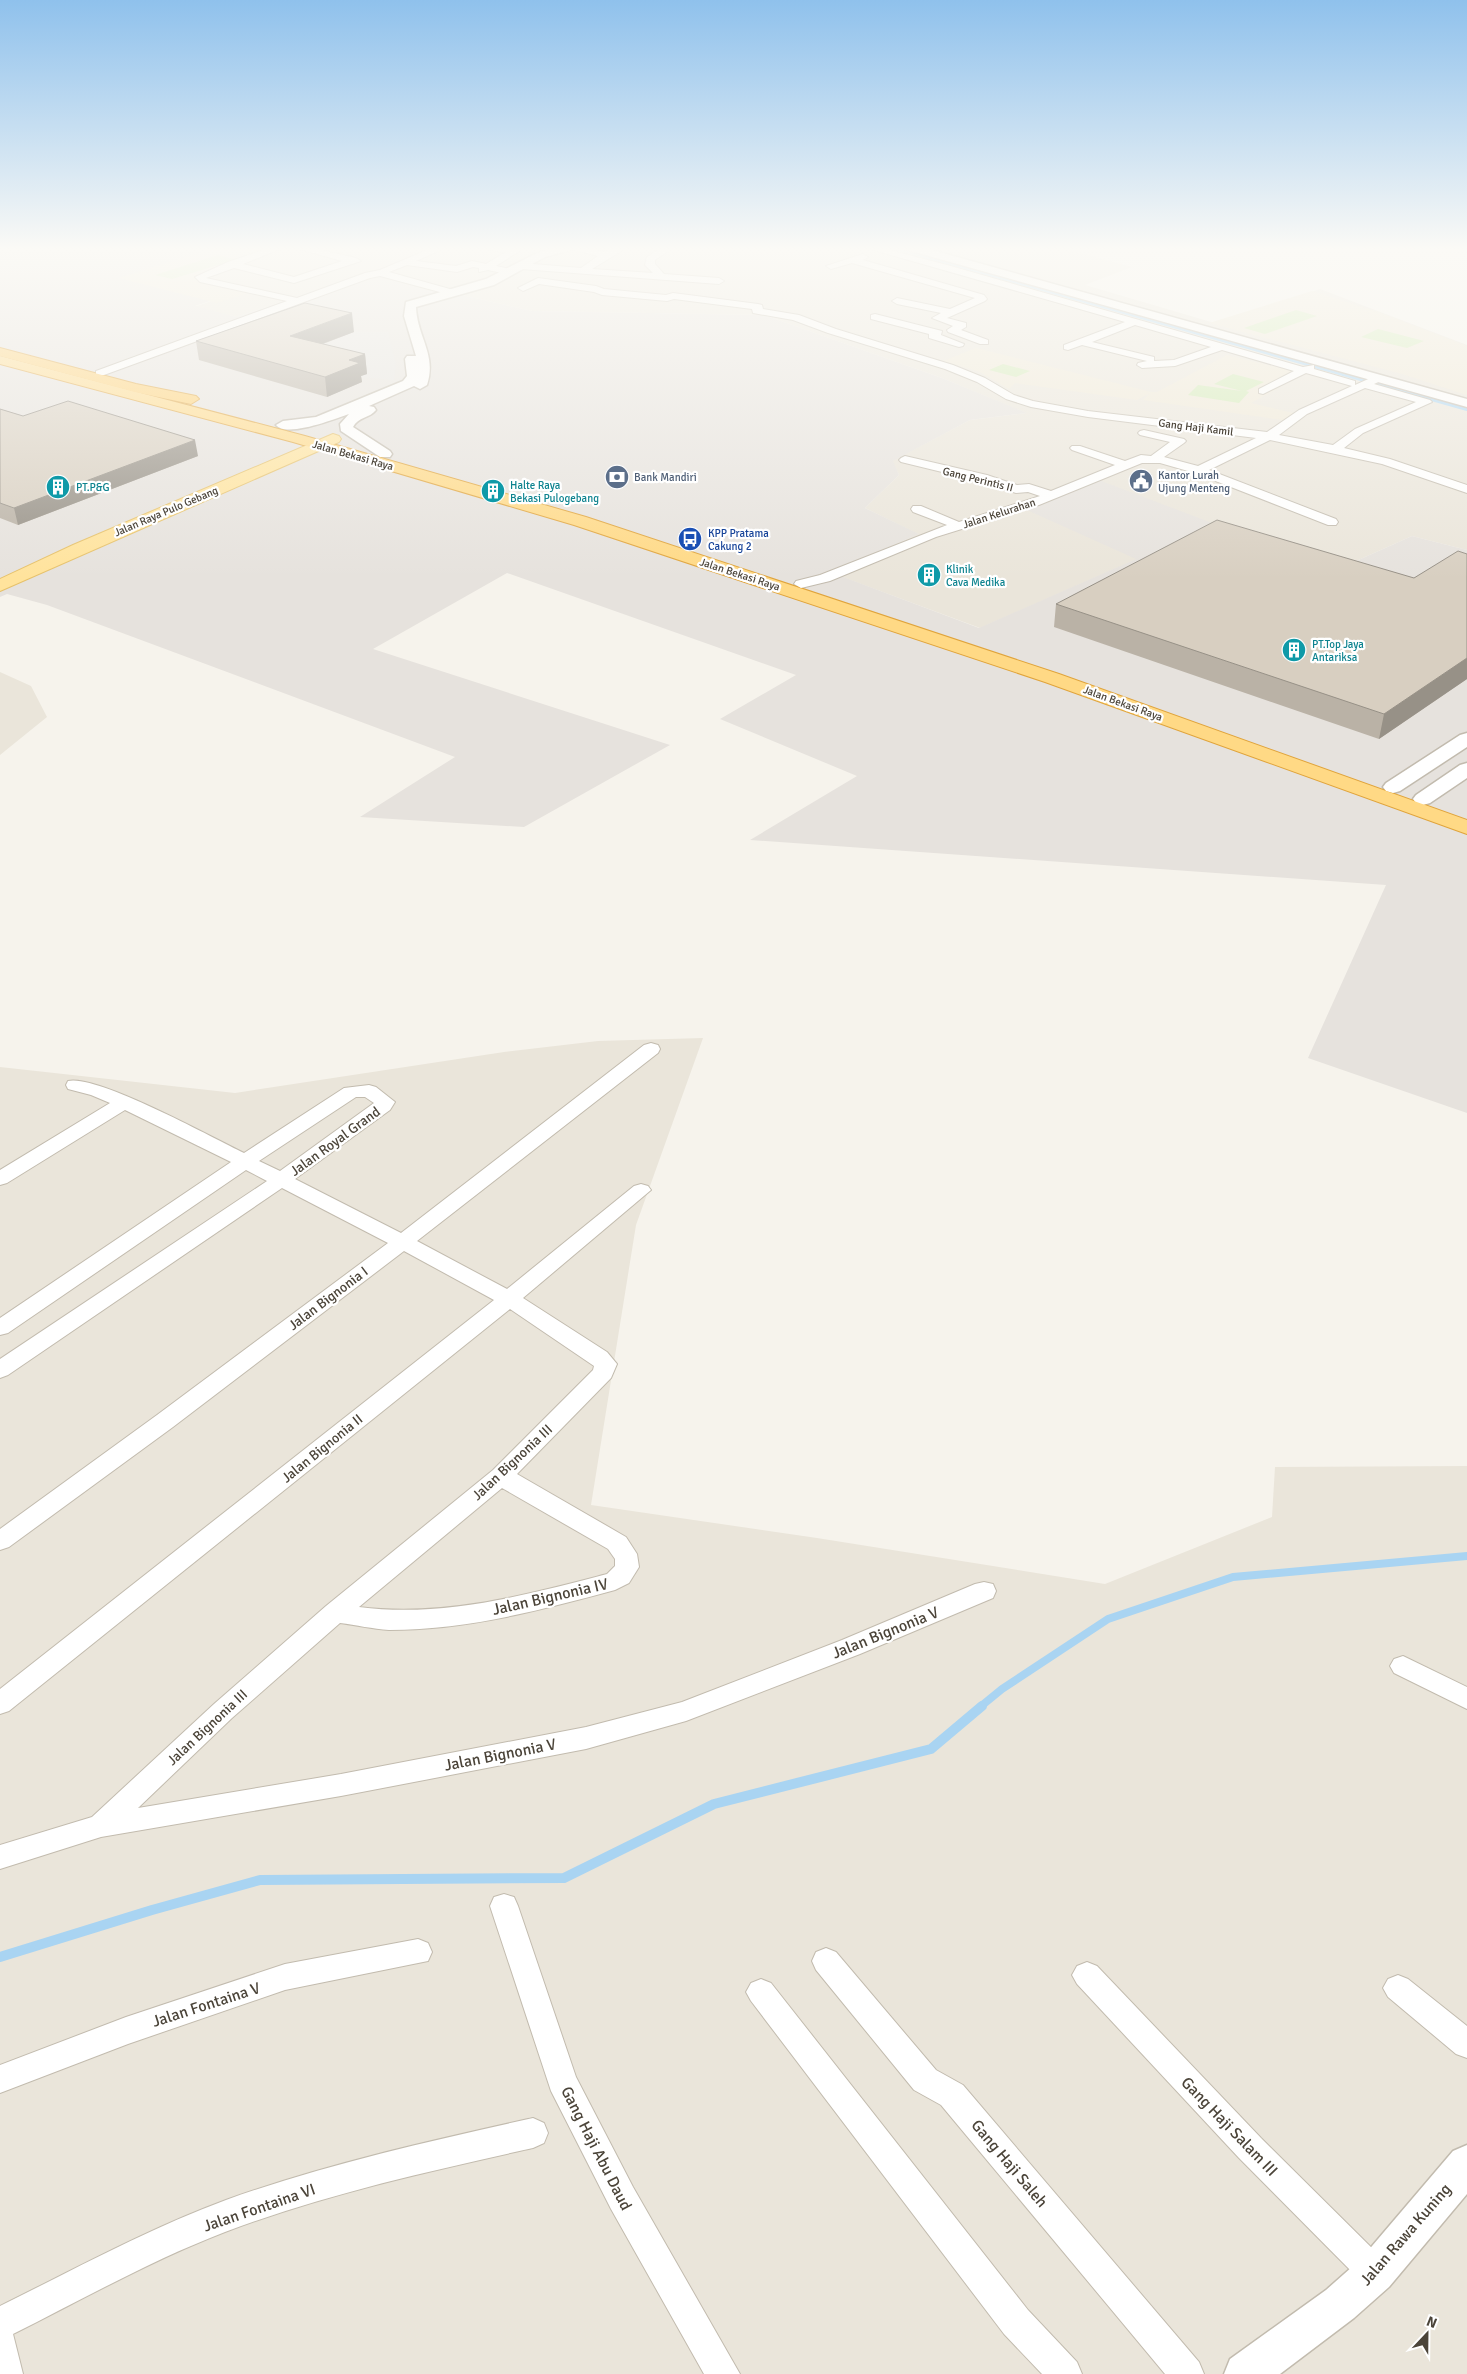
<svg xmlns="http://www.w3.org/2000/svg" width="1467" height="2374" font-family="Signika,sans-serif">
	<style>
		.residential { fill: #eae5da }
		.industrial { fill: #e6e2dd }
		.education { fill: #efe8d6 }
		.green { fill: #d2eab5 }
		.parking { fill: #e5e3e0 }
		.lines { fill: none; stroke-linecap: round; stroke-linejoin: round }
		.stream-far2 { stroke: #a9d4f2; stroke-width: 4 }
		.stream-far1 { stroke: #a9d4f2; stroke-width: 8 }
		.stream { stroke: #a9d4f2; stroke-width: 10 }
		.minor-casing { stroke: #c2bbae; stroke-width: 2 }
		.tertiary-casing { stroke: #c2bbae; stroke-width: 3 }
		.primary-casing { stroke: #e6c16a; stroke-width: 2 }
		.trunk-casing { stroke: #e0a43c; stroke-width: 2 }
		.motorway-casing { stroke: #e0a43c; stroke-width: 2 }
		.minor { fill: #fff; fill-rule: evenodd }
		.tertiary { fill: #fff; fill-rule: evenodd }
		.primary { fill: #ffe39c; fill-rule: evenodd }
		.trunk { fill: #ffd985; fill-rule: evenodd }
		.motorway { fill: #ffcf6e; fill-rule: evenodd }
		.wall { fill: #bab2a6 }
		.shaded-wall { fill: #979187 }
		.building { fill: #d8cfc1; stroke: #979187 }
		.labels { text-anchor: middle; stroke-width: 4.5; stroke-linejoin: round; paint-order: stroke }
		.far-street-label { font-size: 11px; fill: #4b4439; stroke: #fff }
		.far-service-label { font-size: 11px; fill: #4e5e75; stroke: #fff; text-anchor: start }
		.far-culture-label { font-size: 11px; fill: #0d838f; stroke: #fff; text-anchor: start }
		.far-transit-label { font-size: 11px; fill: #164399; stroke: #fff; text-anchor: start }
		.street-label { font-size: 14px; fill: #4b4439; stroke: #fff }
		.near-street-label { font-size: 16px; fill: #4b4439; stroke: #fff }
	</style>
	<rect width="100%" height="100%" fill="#f6f3ec"/>
	<path class="residential" d="M 269,247 L 1058,247 L 1132,267 L 1085,285 L 1218,324 L 1320,289 L 1467,345 L 1467,550 L 1412,536 L 1336,570 L 1137,559 L 980,628 L 829,572 L 918,534 L 865,508 L 899,475 L 892,461 L 970,420 L 1026,413 L 942,378 L 764,315 L 532,311 L 365,273 L 237,317 L 194,307 L 244,290 L 192,276 L 254,255 Z
		M 0,672 L 31,686 L 47,717 L 0,755 Z
		M 703,1038 L 636,1225 L 591,1505 L 817,1538 L 1105,1584 L 1272,1517 L 1275,1467 L 1467,1466 L 1467,2374 L 0,2374 L 0,1067 L 235,1093 L 504,1052 L 598,1041 Z"/>
	<path class="industrial" d="M 0,247 L 269,247 L 254,255 L 193,276 L 245,289 L 195,306 L 237,317 L 365,273 L 532,311 L 764,315 L 942,378 L 1027,413 L 970,420 L 893,461 L 899,475 L 865,508 L 919,534 L 830,572 L 979,628 L 1136,559 L 1018,506 L 1096,479 L 1336,570 L 1412,536 L 1467,550 L 1467,1113 L 1308,1058 L 1386,885 L 750,840 L 857,776 L 720,719 L 796,675 L 507,573 L 373,649 L 670,745 L 524,827 L 360,817 L 455,757 L 47,605 L 7,594 L 0,597 Z"/>
	<path class="education" d="M 218,247 L 271,248 L 203,273 L 212,276 L 212,279 L 254,291 L 217,303 L 119,278 Z
		M 1312,291 L 1375,311 L 1350,321 L 1376,311 L 1467,346 L 1467,395 L 1402,374 L 1209,323 Z
		M 976,348 L 1151,392 L 1157,392 L 1227,355 L 1304,374 L 1251,403 L 1297,414 L 1290,421 L 1143,400 L 1150,393 L 1137,400 L 1015,383 L 1009,389 L 980,372 L 943,361 Z"/>
	<path class="green" d="M 218,255 L 235,260 L 172,279 L 155,275 Z
		M 1296,310 L 1317,316 L 1265,334 L 1244,328 Z
		M 1378,329 L 1424,341 L 1407,348 L 1361,337 Z
		M 1003,364 L 1030,371 L 1016,377 L 989,370 Z
		M 1233,374 L 1264,382 L 1246,391 L 1249,392 L 1239,403 L 1188,395 L 1198,385 L 1242,391 L 1214,384 Z"/>
	<path class="parking" d="M 354,332 L 388,332 L 396,365 L 394,380 L 359,377 L 366,374 L 317,346 Z"/>
	<g class="lines">
		<path class="stream-far2" d="M 893,247 L 1467,409"/>
		<path class="stream-far1" d="M 980,1707 L 1002,1689 L 1108,1619 L 1233,1577 L 1467,1556"/>
		<path class="stream" d="M 0,1957 L 152,1910 L 260,1880 L 564,1878 L 714,1804 L 931,1749 L 982,1706"/>
		<g class="minor-casing">
			<path id="minor" d="M 272,247 L 285,247 L 243,264 L 294,277 L 342,261 L 292,247 L 308,247 L 356,258 L 361,261 L 294,283 L 234,268 L 206,278 L 297,298 L 365,273 L 380,270 L 434,247 L 447,247 L 416,261 L 456,266 L 472,261 L 486,264 L 506,252 L 489,250 L 484,247 L 513,247 L 521,250 L 496,266 L 514,270 L 516,272 L 511,275 L 488,270 L 479,272 L 479,268 L 473,267 L 457,272 L 407,265 L 389,272 L 457,291 L 457,295 L 451,295 L 380,276 L 370,278 L 104,375 L 96,375 L 96,371 L 287,301 L 200,282 L 195,277 L 228,262 Z
				M 563,247 L 580,247 L 604,252 L 615,247 L 628,247 L 592,269 L 653,273 L 645,265 L 647,257 L 663,247 L 674,247 L 655,260 L 655,264 L 664,274 L 719,278 L 724,281 L 719,284 L 521,269 L 516,266 L 521,263 L 581,268 L 598,256 Z
				M 863,247 L 878,247 L 947,265 L 1303,367 L 1314,365 L 1314,369 L 1355,381 L 1355,385 L 1375,376 L 1383,376 L 1383,380 L 1374,384 L 1430,400 L 1432,402 L 1363,433 L 1344,448 L 1390,459 L 1467,485 L 1467,493 L 1382,464 L 1270,440 L 1209,470 L 1336,519 L 1338,522 L 1336,525 L 1328,525 L 1195,473 L 1160,463 L 1142,463 L 1039,505 L 936,537 L 830,581 L 801,588 L 794,584 L 796,581 L 820,575 L 947,525 L 913,512 L 911,509 L 913,506 L 921,506 L 959,522 L 1040,496 L 1028,492 L 1016,493 L 979,481 L 901,462 L 899,460 L 901,458 L 905,456 L 987,475 L 1017,485 L 1029,484 L 1051,491 L 1115,465 L 1072,450 L 1070,448 L 1072,446 L 1080,446 L 1125,461 L 1141,455 L 1151,456 L 1170,442 L 1140,435 L 1138,433 L 1140,431 L 1144,430 L 1184,439 L 1186,441 L 1184,443 L 1164,457 L 1198,466 L 1256,438 L 1088,417 L 1031,407 L 1006,399 L 977,382 L 945,369 L 828,333 L 793,320 L 753,313 L 752,309 L 674,299 L 667,301 L 602,295 L 594,292 L 539,284 L 523,291 L 518,288 L 538,278 L 596,286 L 604,289 L 666,295 L 673,293 L 758,304 L 762,305 L 763,309 L 799,315 L 836,329 L 953,365 L 985,378 L 1014,395 L 1033,401 L 1088,411 L 1267,432 L 1299,410 L 1352,386 L 1306,373 L 1263,394 L 1259,393 L 1259,389 L 1294,371 L 1222,350 L 1175,366 L 1142,368 L 1137,365 L 1138,363 L 1147,361 L 1082,345 L 1068,350 L 1064,349 L 1064,345 L 1125,322 ZM 1135,325 L 1211,347 L 1174,360 L 1154,361 L 1154,357 L 1092,342 ZM 1365,388 L 1416,402 L 1355,429 L 1333,445 L 1279,435 L 1307,414 Z
				M 863,254 L 868,257 L 863,260 L 984,295 L 987,299 L 985,301 L 947,318 L 966,323 L 966,327 L 961,330 L 988,340 L 988,344 L 980,344 L 948,332 L 947,330 L 953,326 L 932,318 L 941,313 L 897,304 L 892,301 L 897,298 L 950,309 L 975,298 L 852,263 L 831,269 L 826,266 Z
				M 875,314 L 942,331 L 941,335 L 964,344 L 963,346 L 959,347 L 929,338 L 929,334 L 871,319 L 871,315 Z
				M 651,1043 L 658,1045 L 660,1049 L 658,1053 L 417,1241 L 507,1289 L 634,1186 L 641,1184 L 648,1186 L 651,1190 L 523,1298 L 607,1352 L 617,1364 L 611,1378 L 517,1474 L 626,1537 L 637,1554 L 639,1567 L 629,1583 L 615,1590 C 541,1610 467,1630 389,1630 C 373,1629 356,1625 340,1623 L 232,1718 L 138,1808 L 341,1774 L 586,1727 L 682,1702 L 842,1640 L 975,1584 L 984,1582 L 993,1584 L 996,1591 L 993,1598 L 860,1654 L 686,1721 L 586,1749 L 341,1796 L 101,1837 L 0,1869 L 0,1845 L 92,1817 L 214,1704 L 326,1606 L 493,1470 L 593,1370 L 594,1366 L 510,1309 L 9,1711 L 0,1714 L 0,1689 L 494,1300 L 404,1251 L 173,1427 L 9,1547 L 0,1550 L 0,1529 L 157,1415 L 388,1243 L 282,1188 L 8,1375 L 0,1378 L 0,1359 L 267,1181 L 246,1170 L 8,1333 L 0,1335 L 0,1318 L 231,1162 L 125,1110 L 7,1183 L 0,1185 L 0,1170 L 110,1103 L 91,1095 L 68,1089 L 66,1085 L 68,1081 C 97,1074 213,1138 244,1153 L 344,1088 L 369,1085 L 376,1087 L 395,1102 L 390,1110 L 295,1179 L 401,1233 L 644,1045 ZM 356,1097 L 365,1097 L 374,1103 L 280,1171 L 259,1161 ZM 502,1488 L 608,1549 L 615,1559 L 615,1566 L 607,1574 C 526,1595 443,1618 359,1607 Z
				M 1403,1656 L 1467,1687 L 1467,1709 L 1394,1673 L 1390,1666 L 1394,1659 Z
				M 504,1894 L 514,1897 L 518,1906 L 576,2077 L 633,2187 L 740,2374 L 704,2374 L 611,2209 L 551,2091 L 490,1906 L 494,1897 Z
				M 418,1939 L 428,1943 L 432,1952 L 428,1961 L 285,1990 L 128,2044 L 0,2093 L 0,2065 L 126,2017 L 285,1964 Z
				M 826,1948 L 836,1952 L 936,2070 L 963,2085 L 1199,2362 L 1204,2374 L 1165,2374 L 941,2105 L 914,2090 L 816,1970 L 812,1961 L 816,1952 Z
				M 1087,1962 L 1097,1966 L 1261,2138 L 1386,2262 L 1391,2273 L 1386,2284 L 1375,2289 L 1364,2284 L 1239,2158 L 1077,1984 L 1072,1975 L 1077,1966 Z
				M 1398,1975 L 1408,1979 L 1467,2026 L 1467,2058 L 1456,2054 L 1388,1997 L 1383,1988 L 1388,1979 Z
				M 761,1979 L 771,1983 L 1028,2310 L 1077,2362 L 1082,2374 L 1042,2374 L 1004,2334 L 751,2001 L 746,1992 L 751,1983 Z
				M 533,2118 L 544,2123 L 548,2133 L 544,2143 L 533,2148 C 430,2171 325,2194 225,2232 C 152,2260 83,2299 13,2334 L 23,2374 L 0,2374 L 0,2306 C 75,2269 148,2229 226,2200 C 326,2164 430,2141 533,2118 Z"/>
		</g>
		<g class="tertiary-casing">
			<path id="tertiary" d="M 557,247 L 576,247 L 574,249 L 545,257 L 494,285 L 416,307 C 417,337 437,354 427,385 L 420,389 L 414,386 L 369,406 L 374,407 L 376,410 C 370,418 358,417 353,427 L 390,451 L 392,454 L 390,457 L 380,457 L 341,431 L 340,424 L 349,414 C 335,419 286,438 276,425 L 283,421 L 316,417 L 403,381 L 407,376 L 405,359 L 407,356 L 416,356 L 404,316 L 406,302 L 486,279 L 537,253 Z
				M 902,247 L 921,247 L 1467,399 L 1467,407 L 904,249 Z
				M 1467,733 L 1467,747 L 1400,791 L 1393,793 L 1386,791 L 1383,787 L 1386,783 L 1460,735 Z
				M 1467,763 L 1467,778 L 1430,803 L 1423,805 L 1416,803 L 1413,799 L 1416,795 L 1460,765 Z
				M 1467,2145 L 1467,2194 L 1389,2287 L 1354,2318 L 1280,2374 L 1224,2374 L 1230,2359 L 1326,2290 L 1361,2259 L 1453,2151 Z"/>
		</g>
		<g class="primary-casing">
			<path id="primary" d="M 333,434 L 339,436 L 341,439 L 339,442 L 0,591 L 0,579 L 73,545 Z"/>
		</g>
		<g class="trunk-casing">
			<path id="trunk" d="M 0,356 L 305,436 L 586,517 L 1059,674 L 1467,820 L 1467,834 L 1045,682 L 574,525 L 293,442 L 0,364 Z"/>
		</g>
		<g class="motorway-casing">
			<path id="motorway" d="M 0,348 L 136,384 L 196,396 L 199,399 L 191,404 L 135,392 L 0,356 Z"/>
		</g>
		<use href="#minor" class="minor"/>
		<use href="#tertiary" class="tertiary"/>
		<use href="#primary" class="primary"/>
		<use href="#trunk" class="trunk"/>
		<use href="#motorway" class="motorway"/>
	</g>
	<path class="wall" d="M 354,332 L 323,344 L 365,354 L 367,374 L 361,376 L 362,382 L 327,397 L 199,360 L 196,341 Z
		M 0,409 L 23,416 L 198,456 L 18,525 L 0,518 Z
		M 1467,554 L 1467,679 L 1379,739 L 1054,627 L 1056,604 L 1414,578 Z"/>
	<path class="shaded-wall" d="M 352,313 L 354,332 L 292,355 L 290,336 Z
		M 365,354 L 367,374 L 361,376 L 362,382 L 327,397 L 325,377 L 349,360 Z
		M 195,440 L 198,456 L 18,525 L 14,508 Z
		M 1467,658 L 1467,679 L 1379,739 L 1384,714 Z"/>
	<path class="building" d="M 305,303 L 352,313 L 290,336 L 365,354 L 349,360 L 360,363 L 325,377 L 196,341 Z
		M 68,401 L 195,440 L 14,508 L 0,503 L 0,409 L 23,416 Z
		M 1217,520 L 1414,578 L 1458,551 L 1467,554 L 1467,658 L 1384,714 L 1056,604 Z"/>
	<linearGradient id="sky" x2="0" y2="1"><stop stop-color="#8fc1ec"/><stop offset="0.43" stop-color="#fbfaf6"/><stop offset="1" stop-color="#fbfaf6" stop-opacity="0"/></linearGradient>
	<rect width="1467" height="579" fill="url(#sky)"/>
	<defs>
		<g id="bank-disc" transform="scale(1.25)"><circle r="9.5" fill="#5c6f8a" stroke="#fff"/><path d="M-6-4H6V4H-6ZM0-2.3a2.3 2.3 0 1 0 0 4.6a2.3 2.3 0 1 0 0-4.6Z" fill="#fff"/></g>
		<g id="civic-disc" transform="scale(1.25)"><circle r="9.5" fill="#5c6f8a" stroke="#fff"/><path d="M-.6-6.5H3V-4.5H.6V-3L4-1V1h2V6H-6V1h2V-1L-.6-3ZM-1.2 2.5V6h2.4V2.5Z" fill="#fff"/></g>
		<g id="building-disc" transform="scale(1.25)"><circle r="9.5" fill="#0f9aa8" stroke="#fff"/><path d="M-4-6H4V6H1V3H-1V6H-4ZM-2.5-4.3h1.7v1.8h-1.7ZM.8-4.3h1.7v1.8H.8ZM-2.5-1h1.7V.8h-1.7ZM.8-1h1.7V.8H.8Z" fill="#fff"/></g>
		<g id="bus-disc" transform="scale(1.25)"><circle r="9.5" fill="#1a4fb4" stroke="#fff"/><path d="M-5-6H5V4H4V6H2V4H-2V6H-4V4H-5ZM-3.5-4V0h7V-4ZM-3.5 1.2v1.5H-2V1.2ZM2 1.2v1.5H3.5V1.2Z" fill="#fff"/></g>
	</defs>
	<g fill-rule="evenodd">
		<use href="#bank-disc" x="617" y="477"/>
		<use href="#civic-disc" x="1141" y="481"/>
		<use href="#building-disc" x="58" y="487"/>
		<use href="#building-disc" x="493" y="491"/>
		<use href="#bus-disc" x="690" y="539"/>
		<use href="#building-disc" x="929" y="575"/>
		<use href="#building-disc" x="1294" y="650"/>
	</g>
	<g class="labels">
		<g class="far-street-label">
			<text transform="translate(1196 427) rotate(7)" y="4">Gang Haji Kamil</text>
			<text transform="translate(353 455) rotate(16)" y="4">Jalan Bekasi Raya</text>
			<text transform="translate(978 479) rotate(14)" y="4">Gang Perintis II</text>
			<text transform="translate(166 511) rotate(-23)" y="4">Jalan Raya Pulo Gebang</text>
			<text transform="translate(999 513) rotate(-18)" y="4">Jalan Kelurahan</text>
			<text transform="translate(740 574) rotate(18)" y="4">Jalan Bekasi Raya</text>
			<text transform="translate(1123 703) rotate(20)" y="4">Jalan Bekasi Raya</text>
		</g>
		<g class="far-service-label">
			<text x="1158" y="479">Kantor Lurah<tspan x="1158" dy="13">Ujung Menteng</tspan></text>
			<text x="634" y="481">Bank Mandiri</text>
		</g>
		<g class="far-culture-label">
			<text x="510" y="489">Halte Raya<tspan x="510" dy="13">Bekasi Pulogebang</tspan></text>
			<text x="76" y="491">PT.P&amp;G</text>
			<text x="946" y="573">Klinik<tspan x="946" dy="13">Cava Medika</tspan></text>
			<text x="1312" y="648">PT.Top Jaya<tspan x="1312" dy="13">Antariksa</tspan></text>
		</g>
		<g class="far-transit-label">
			<text x="708" y="537">KPP Pratama<tspan x="708" dy="13">Cakung 2</tspan></text>
		</g>
		<g class="street-label">
			<text transform="translate(335 1141) rotate(-36)" y="5">Jalan Royal Grand</text>
			<text transform="translate(328 1298) rotate(-37)" y="5">Jalan Bignonia I</text>
			<text transform="translate(322 1448) rotate(-39)" y="5">Jalan Bignonia II</text>
			<text transform="translate(512 1462) rotate(-43)" y="5">Jalan Bignonia III</text>
			<text transform="translate(207 1727) rotate(-43)" y="5">Jalan Bignonia III</text>
		</g>
		<g class="near-street-label">
			<text transform="translate(550 1596) rotate(-13)" y="6">Jalan Bignonia IV</text>
			<text transform="translate(885 1632) rotate(-22)" y="6">Jalan Bignonia V</text>
			<text transform="translate(500 1754) rotate(-11)" y="6">Jalan Bignonia V</text>
			<text transform="translate(206 2004) rotate(-18)" y="6">Jalan Fontaina V</text>
			<text transform="translate(1230 2126) rotate(46)" y="6">Gang Haji Salam III</text>
			<text transform="translate(597 2148) rotate(63)" y="6">Gang Haji Abu Daud</text>
			<text transform="translate(1010 2163) rotate(50)" y="6">Gang Haji Saleh</text>
			<text transform="translate(259 2207) rotate(-19)" y="6">Jalan Fontaina VI</text>
			<text transform="translate(1405 2234) rotate(-49)" y="6">Jalan Rawa Kuning</text>
		</g>
	</g>
	<g transform="translate(1427 2334) rotate(22)" stroke="#ffffff" stroke-width="4" paint-order="stroke">
	<path d="M0-4L9 19L0 12L-9 19Z" fill="#4b4439"/>
	<text y="-8" font-size="14" font-weight="bold" text-anchor="middle" fill="#4b4439">N</text>
	</g>
</svg>
